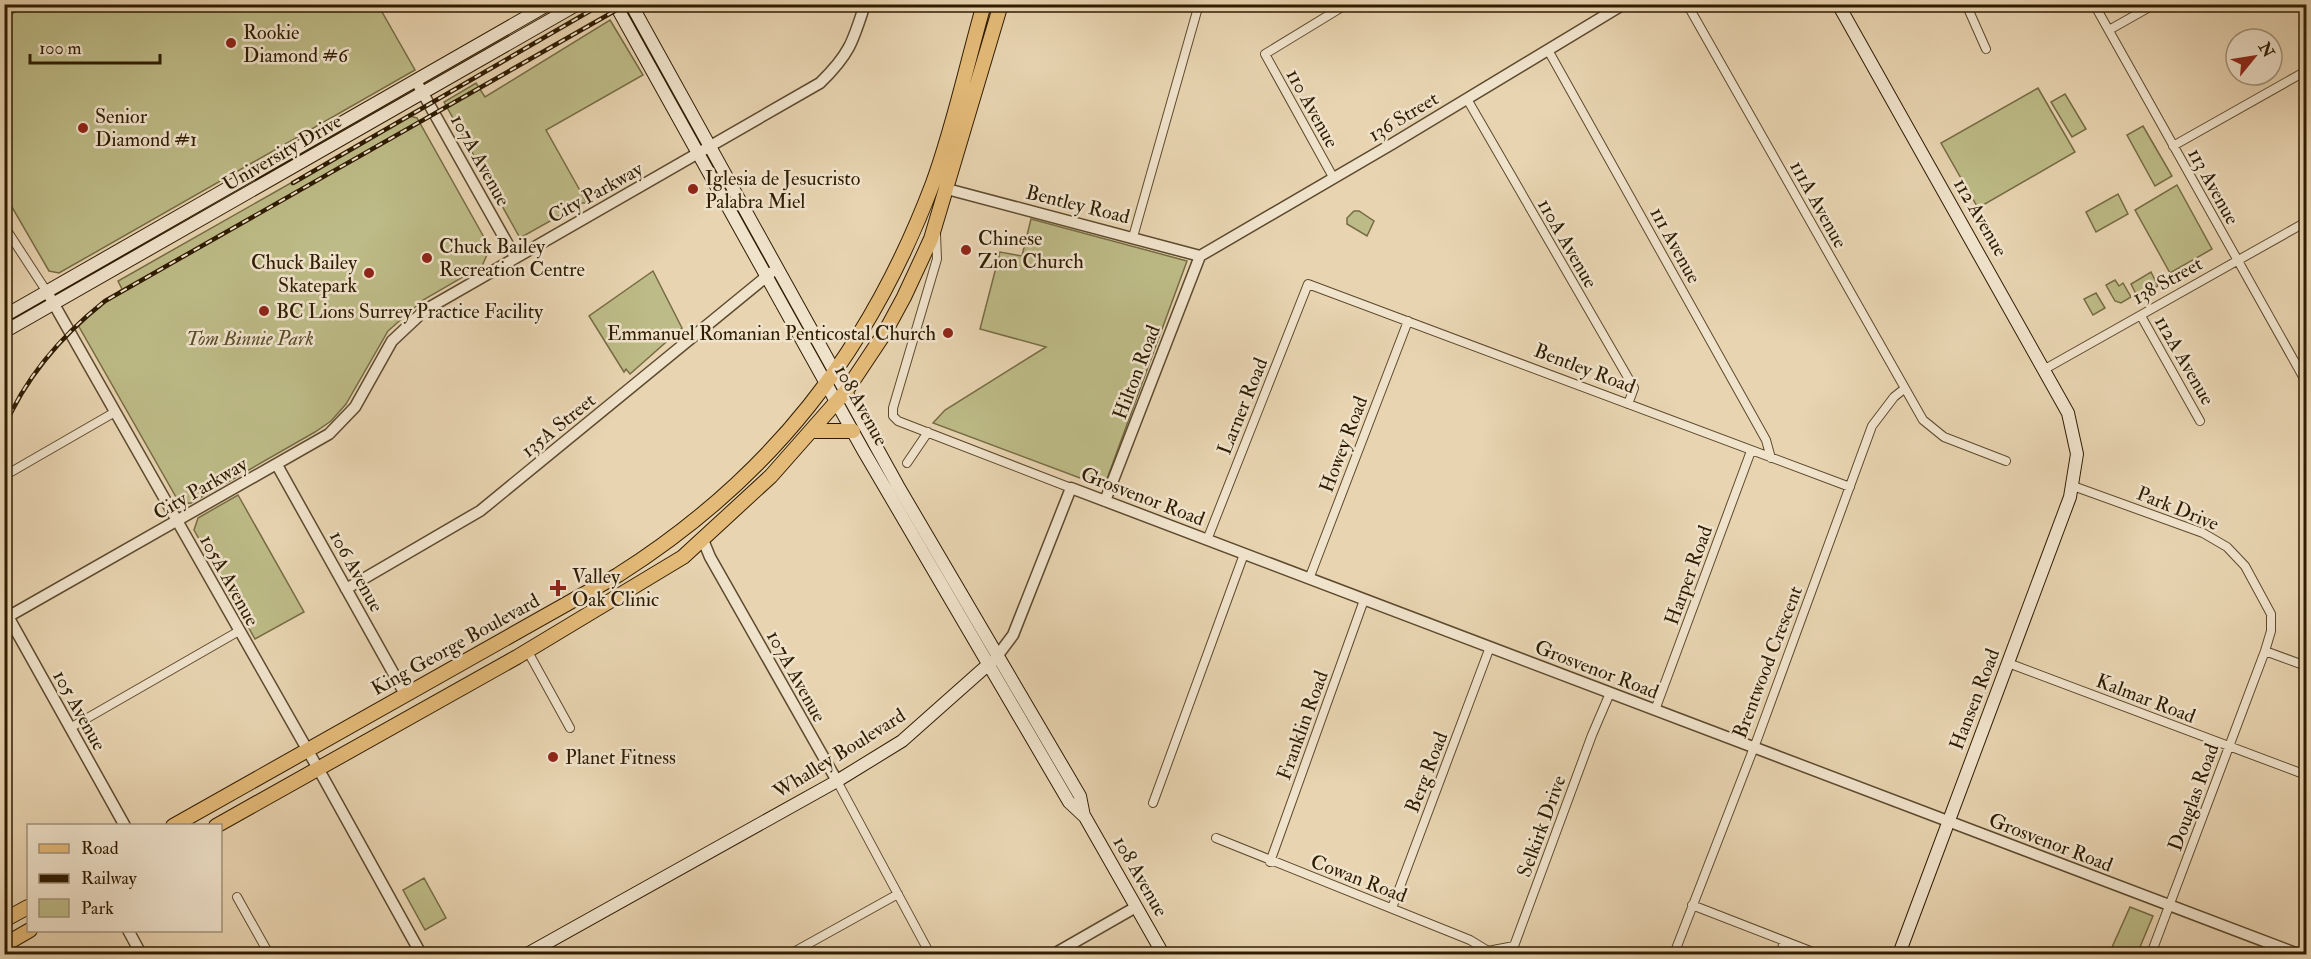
<svg xmlns="http://www.w3.org/2000/svg" width="2311" height="959" font-family="'IM FELL Double Pica',serif">
	<style>
		.green { fill: #bdbb87; stroke: #766c44; stroke-width: 1.5 }
		.lines { fill: none; stroke-linecap: round; stroke-linejoin: round }
		.minor-casing { stroke: #5d4a2d; stroke-width: 10 }
		.tertiary-casing { stroke: #5d4a2d; stroke-width: 13 }
		.secondary-casing { stroke: #2f1c01; stroke-width: 14 }
		.primary-casing { stroke: #2f1c01; stroke-width: 16 }
		.minor { stroke: #f0e3cc; stroke-width: 8 }
		.tertiary { stroke: #f0e3cc; stroke-width: 10 }
		.secondary { stroke: #f0e3cc; stroke-width: 12 }
		.primary { stroke: #e4ba78; stroke-width: 14 }
		.rail-casing { stroke: #2f1c01; stroke-width: 4.5 }
		.rail { stroke: #f0e3cc; stroke-width: 2; stroke-dasharray: 7; stroke-linecap: butt }
		.poi-dot { fill: #8f2418; stroke: #f0e3cc; stroke-width: 2 }
		.labels { text-anchor: middle; stroke-width: 5; stroke-linejoin: round; paint-order: stroke }
		.poi-label { font-size: 20px; fill: #2f1c01; stroke: #f0e3cc; text-anchor: start }
		.street-label { font-size: 20px; fill: #2f1c01; stroke: #f0e3cc }
		.park-label { font-size: 20px; font-style: italic; fill: #5a4c29; stroke: #f0e3cc }
	</style>
	<rect width="100%" height="100%" fill="#e8d4b1"/>
	<filter id="stains"><feTurbulence type="fractalNoise" baseFrequency=".00333" numOctaves="4"/><feColorMatrix values="0 0 0 0 .2 0 0 0 0 .09 0 0 0 0 .02 0 0 0 .5 -.17"/></filter>
	<radialGradient id="worn" r=".72"><stop offset=".6" stop-color="#630" stop-opacity="0"/><stop offset="1" stop-color="#630" stop-opacity=".3"/></radialGradient>
	<path class="green" d="M 28,4 L 378,5 L 415,70 L 59,273 L 49,271 L 5,195 L 5,18 Z
		M 610,20 L 643,75 L 546,130 L 587,203 L 582,203 L 520,238 L 444,102 L 476,83 L 485,97 Z
		M 2038,88 L 2075,152 L 1978,208 L 1941,143 Z
		M 2065,94 L 2086,129 L 2072,137 L 2051,102 Z
		M 409,116 L 417,118 L 490,248 L 482,266 L 423,300 L 388,331 L 346,404 L 331,421 L 315,432 L 191,503 L 180,504 L 78,325 L 122,289 L 118,281 Z
		M 2143,126 L 2172,176 L 2155,186 L 2127,135 Z
		M 2177,185 L 2212,249 L 2170,273 L 2135,210 Z
		M 2118,194 L 2128,214 L 2096,232 L 2086,212 Z
		M 1354,211 L 1359,211 L 1374,221 L 1367,236 L 1347,224 L 1347,218 Z
		M 1031,219 L 1187,261 L 1104,487 L 933,423 L 945,410 L 1046,347 L 980,329 L 1000,252 L 1022,256 Z
		M 653,271 L 682,328 L 630,374 L 626,369 L 624,372 L 589,316 Z
		M 2151,272 L 2158,286 L 2138,298 L 2131,284 Z
		M 2115,280 L 2119,286 L 2123,283 L 2131,297 L 2121,303 L 2115,301 L 2106,285 Z
		M 2096,293 L 2105,308 L 2093,315 L 2084,299 Z
		M 238,495 L 304,612 L 255,639 L 194,530 L 198,518 Z
		M 424,878 L 446,918 L 425,930 L 403,890 Z
		M 2130,907 L 2153,916 L 2137,954 L 2109,954 Z"/>
	<g class="lines">
		<g class="minor-casing">
			<path id="minor" d="M 1687,4 L 1923,420 L 1944,437 L 2006,461
				M 1966,4 L 1986,49
				M 2094,4 L 2306,382
				M 4,7 L 8,4
				M 2109,30 L 2155,4
				M 1548,50 L 1766,440 L 1771,458
				M 1467,99 L 1634,388 L 1628,404
				M 2173,146 L 2306,71
				M 1333,177 L 1265,54 L 1347,4
				M 4,226 L 47,292
				M 936,234 L 937,259 L 893,408 L 893,416 L 898,421 L 1071,488
				M 1133,237 L 1199,4
				M 2141,316 L 2200,421
				M 2045,369 L 2306,222
				M 907,463 L 928,432
				M 4,476 L 115,412
				M 2073,486 L 2203,533 L 2227,547 L 2245,566 L 2271,614 L 2271,631 L 2265,651 L 2151,954
				M 1207,540 L 1308,284 L 1850,487
				M 1309,579 L 1408,321
				M 527,650 L 570,728
				M 2265,651 L 2306,666
				M 2008,663 L 2306,775
				M 1655,710 L 1751,451
				M 70,728 L 239,631
				M 837,781 L 930,954
				M 1153,803 L 1244,554
				M 1216,838 L 1470,940 L 1488,951
				M 1270,862 L 1364,600
				M 237,897 L 269,954
				M 1692,905 L 1818,954
				M 1392,908 L 1490,647
				M 1488,951 L 1514,946 L 1592,735 L 1610,693
				M 790,954 L 898,894
				M 1674,954 L 1758,737 L 1872,426 L 1894,397 L 1904,389
				M 1782,954 L 1783,942"/>
		</g>
		<g class="tertiary-casing">
			<path id="tertiary" d="M 416,81 L 515,257
				M 947,189 L 1200,256
				M 1200,256 L 1392,144 L 1624,4
				M 47,292 L 324,779 L 421,954
				M 277,465 L 405,694
				M 1105,501 L 1200,256
				M 703,540 L 710,557 L 837,781
				M 346,589 L 480,511 L 772,272
				M 5,611 L 125,826
				M 4,619 L 329,434 L 355,407 L 392,341 L 425,310 L 820,83 C 849,55 853,42 865,4
				M 998,655 L 1013,635 L 1071,488 L 2298,954
				M 128,930 L 141,954
				M 1054,954 L 1136,907"/>
		</g>
		<g class="secondary-casing">
			<path id="secondary" d="M 615,4 L 863,450 L 1069,802 L 1085,817 L 1163,954
				M 631,4 L 898,486 L 1080,796 L 1084,816
				M 1838,4 L 2068,413 L 2077,454 L 2070,497 L 1899,954
				M 4,316 L 549,4
				M 4,332 L 578,4
				M 527,954 L 837,781 L 902,741 L 991,662"/>
		</g>
		<g class="primary-casing">
			<path id="primary" d="M 813,431 L 853,431
				M 173,826 L 618,575 C 771,478 869,352 933,183 C 954,126 967,63 984,4
				M 216,826 L 517,657 L 683,557 L 771,476 L 846,391 L 884,334 L 904,297 L 931,239 L 1001,4
				M 4,920 L 28,907
				M 4,945 L 30,930"/>
		</g>
		<use href="#minor" class="minor"/>
		<use href="#tertiary" class="tertiary"/>
		<use href="#secondary" class="secondary"/>
		<use href="#primary" class="primary"/>
		<g class="rail-casing">
			<path id="rail" d="M 293,183 L 602,4
				M 4,428 C 26,376 61,336 105,301 L 627,4"/>
		</g>
		<use href="#rail" class="rail"/>
	</g>
	<g class="poi-dot">
		<circle cx="231" cy="43" r="6"/>
		<circle cx="83" cy="128" r="6"/>
		<circle cx="693" cy="189" r="6"/>
		<circle cx="966" cy="250" r="6"/>
		<circle cx="427" cy="258" r="6"/>
		<circle cx="369" cy="273" r="6"/>
		<circle cx="264" cy="311" r="6"/>
		<circle cx="948" cy="333" r="6"/>
		<path d="M555 579h6v6h6v6h-6v6h-6v-6h-6v-6h6z"/>
		<circle cx="553" cy="757" r="6"/>
	</g>
	<g class="labels">
		<g class="poi-label">
			<text x="243" y="39">Rookie<tspan x="243" dy="23">Diamond #6</tspan></text>
			<text x="95" y="123">Senior<tspan x="95" dy="23">Diamond #1</tspan></text>
			<text x="705" y="185">Iglesia de Jesucristo<tspan x="705" dy="23">Palabra Miel</tspan></text>
			<text x="978" y="245">Chinese<tspan x="978" dy="23">Zion Church</tspan></text>
			<text x="439" y="253">Chuck Bailey<tspan x="439" dy="23">Recreation Centre</tspan></text>
			<text x="357" y="269" text-anchor="end">Chuck Bailey<tspan x="357" dy="23">Skatepark</tspan></text>
			<text x="276" y="318">BC Lions Surrey Practice Facility</text>
			<text x="936" y="340" text-anchor="end">Emmanuel Romanian Penticostal Church</text>
			<text x="572" y="583">Valley<tspan x="572" dy="23">Oak Clinic</tspan></text>
			<text x="565" y="764">Planet Fitness</text>
		</g>
		<g class="street-label">
			<text transform="translate(1313 108) rotate(61)" y="7">110 Avenue</text>
			<text transform="translate(1403 116) rotate(-31)" y="7">136 Street</text>
			<text transform="translate(282 152) rotate(-30)" y="7">University Drive</text>
			<text transform="translate(481 160) rotate(61)" y="7">107A Avenue</text>
			<text transform="translate(2214 186) rotate(61)" y="7">113 Avenue</text>
			<text transform="translate(595 192) rotate(-29)" y="7">City Parkway</text>
			<text transform="translate(1078 204) rotate(14)" y="7">Bentley Road</text>
			<text transform="translate(1819 204) rotate(61)" y="7">111A Avenue</text>
			<text transform="translate(1981 217) rotate(60)" y="7">112 Avenue</text>
			<text transform="translate(1568 243) rotate(60)" y="7">110A Avenue</text>
			<text transform="translate(1676 245) rotate(61)" y="7">111 Avenue</text>
			<text transform="translate(2167 280) rotate(-29)" y="7">138 Street</text>
			<text transform="translate(2185 360) rotate(60)" y="7">112A Avenue</text>
			<text transform="translate(1585 368) rotate(21)" y="7">Bentley Road</text>
			<text transform="translate(1136 372) rotate(-69)" y="7">Hilton Road</text>
			<text transform="translate(862 405) rotate(61)" y="7">108 Avenue</text>
			<text transform="translate(1242 406) rotate(-68)" y="7">Larner Road</text>
			<text transform="translate(558 425) rotate(-39)" y="7">135A Street</text>
			<text transform="translate(1343 444) rotate(-69)" y="7">Howey Road</text>
			<text transform="translate(200 488) rotate(-30)" y="7">City Parkway</text>
			<text transform="translate(1143 496) rotate(21)" y="7">Grosvenor Road</text>
			<text transform="translate(2178 508) rotate(22)" y="7">Park Drive</text>
			<text transform="translate(357 571) rotate(61)" y="7">106 Avenue</text>
			<text transform="translate(1688 575) rotate(-70)" y="7">Harper Road</text>
			<text transform="translate(230 580) rotate(61)" y="7">105A Avenue</text>
			<text transform="translate(455 644) rotate(-29)" y="7">King George Boulevard</text>
			<text transform="translate(1767 662) rotate(-69)" y="7">Brentwood Crescent</text>
			<text transform="translate(1597 669) rotate(21)" y="7">Grosvenor Road</text>
			<text transform="translate(797 676) rotate(61)" y="7">107A Avenue</text>
			<text transform="translate(2146 698) rotate(21)" y="7">Kalmar Road</text>
			<text transform="translate(1974 699) rotate(-69)" y="7">Hansen Road</text>
			<text transform="translate(80 710) rotate(61)" y="7">105 Avenue</text>
			<text transform="translate(1302 725) rotate(-70)" y="7">Franklin Road</text>
			<text transform="translate(839 753) rotate(-32)" y="7">Whalley Boulevard</text>
			<text transform="translate(1426 772) rotate(-69)" y="7">Berg Road</text>
			<text transform="translate(2193 797) rotate(-70)" y="7">Douglas Road</text>
			<text transform="translate(1541 826) rotate(-70)" y="7">Selkirk Drive</text>
			<text transform="translate(2051 842) rotate(21)" y="7">Grosvenor Road</text>
			<text transform="translate(1141 876) rotate(60)" y="7">108 Avenue</text>
			<text transform="translate(1359 878) rotate(21)" y="7">Cowan Road</text>
		</g>
		<g class="park-label">
			<text x="250" y="345">Tom Binnie Park</text>
		</g>
	</g>
	<rect width="2311" height="959" fill="none" stroke="#e8d4b1" stroke-width="24"/>
	<rect x="6" y="6" width="2299" height="947" fill="none" stroke="#2f1c01" stroke-width="3"/>
	<rect x="12" y="12" width="2287" height="935" fill="none" stroke="#2f1c01" stroke-width="1.5"/>
	<rect x="27" y="824" width="195" height="108" fill="#f0e3cc" stroke="#a3937b" stroke-width="1.5"/>
	<rect x="39" y="844" width="30" height="9" fill="#e4ba78" stroke="#a3937b" stroke-width="1.5"/>
	<text x="81" y="854" font-size="18" fill="#2f1c01">Road</text>
	<rect x="39" y="874" width="30" height="9" fill="#2f1c01" stroke="#a3937b" stroke-width="1.5"/>
	<text x="81" y="884" font-size="18" fill="#2f1c01">Railway</text>
	<rect x="39" y="899" width="30" height="18" fill="#bdbb87" stroke="#a3937b" stroke-width="1.5"/>
	<text x="81" y="914" font-size="18" fill="#2f1c01">Park</text>
	<g transform="translate(2254 57) rotate(60)"><circle r="28" fill="#f0e3cc" stroke="#a3937b" stroke-width="1.5"/>
	<path d="M0-4.5L10 22L0 15L-10 22Z" fill="#8f2418"/>
	<text y="-9" font-size="16" font-weight="bold" text-anchor="middle" fill="#2f1c01">N</text>
	</g>
	<path d="M30 54v9h130v-9" fill="none" stroke="#2f1c01" stroke-width="3"/>
	<text x="39" y="54" font-size="18" fill="#2f1c01" stroke="#f0e3cc" stroke-width="4.5" paint-order="stroke">100 m</text>
	<rect width="100%" height="100%" filter="url(#stains)"/>
	<rect width="100%" height="100%" fill="url(#worn)"/>
</svg>
